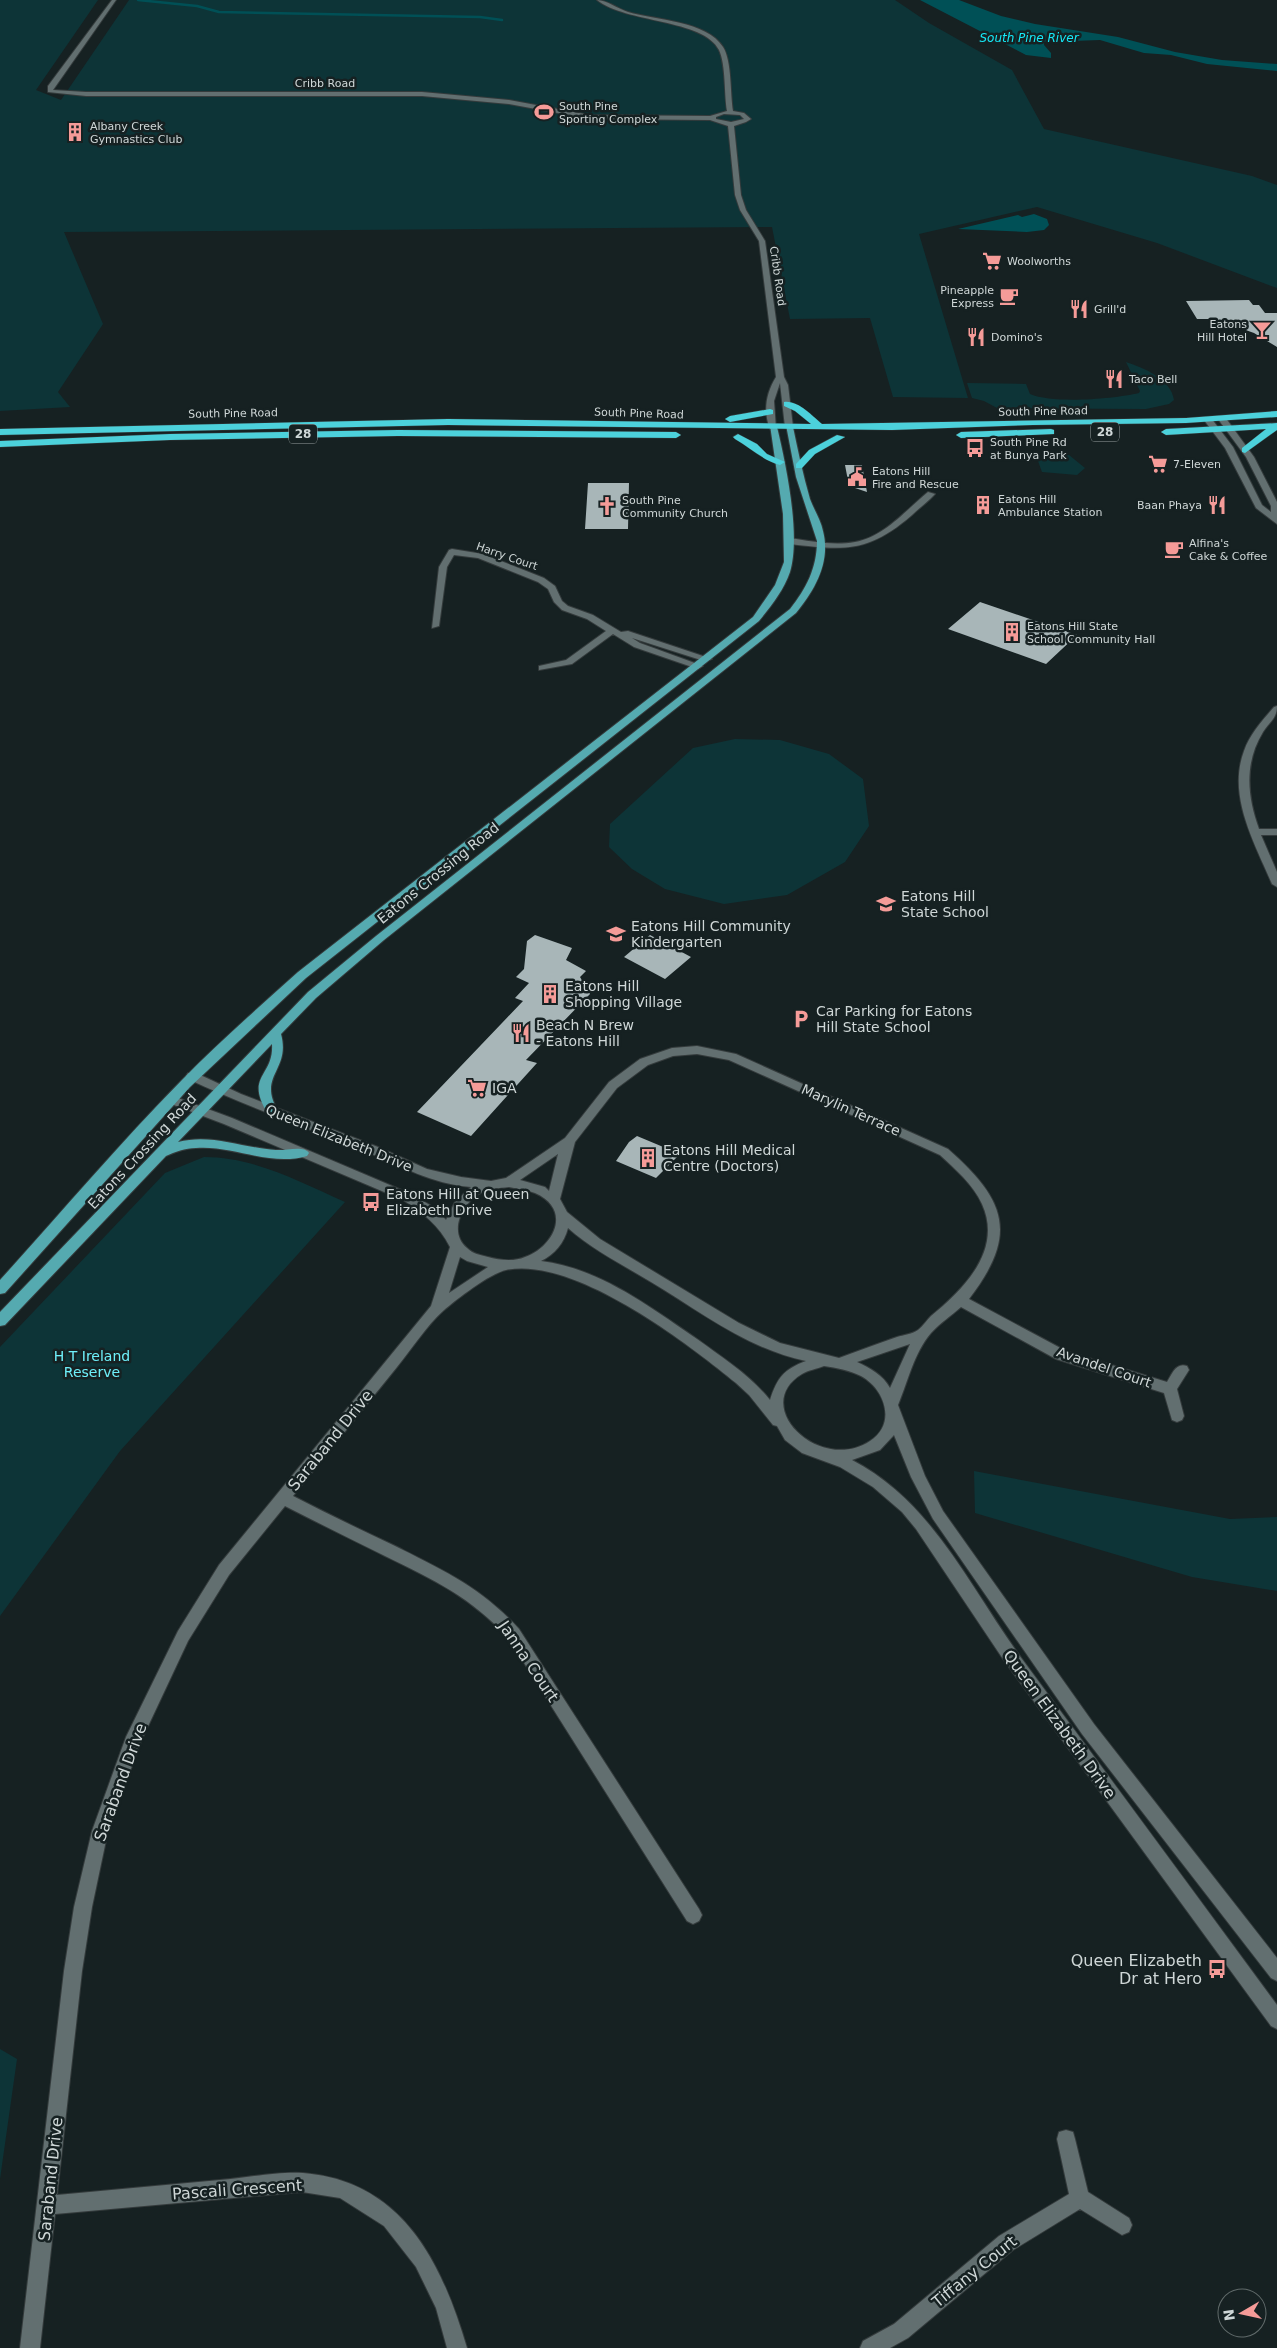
<svg xmlns="http://www.w3.org/2000/svg" width="1277" height="2348" font-family="'DejaVu Sans',sans-serif">
	<style>
		.green { fill: #0d3437 }
		.water { fill: #005056 }
		.lines { fill: none; stroke-linecap: round; stroke-linejoin: round }
		.stream { stroke: #005056; stroke-width: 2.5 }
		.building { fill: #a8b6b8 }
		.minor-casing { stroke: #343b3c; stroke-width: 2 }
		.major-casing { stroke: #343b3c; stroke-width: 2 }
		.highway-casing { stroke: #343b3c; stroke-width: 1 }
		.minor { fill: #626f70; fill-rule: evenodd }
		.major { fill: #55aab0; fill-rule: evenodd }
		.highway { fill: #4cd1db; fill-rule: evenodd }
		.labels { text-anchor: middle; stroke-width: 5; stroke-linejoin: round; paint-order: stroke }
		.far-street-label { font-size: 11px; fill: #cfd7d7; stroke: #162122 }
		.far-poi-label { font-size: 11px; fill: #cfd7d7; stroke: #162122; text-anchor: start }
		.far-water-label { font-size: 12px; font-style: italic; fill: #15eaf8; stroke: #162122 }
		.shield { fill: #162122; stroke: #98a0a1; stroke-width: 1 }
		.shield-label { font-size: 12px; font-weight: bold; fill: #cfd7d7 }
		.street-label { font-size: 14px; fill: #cfd7d7; stroke: #162122 }
		.poi-label { font-size: 14px; fill: #cfd7d7; stroke: #162122; text-anchor: start }
		.park-label { font-size: 14px; fill: #6ef0fa; stroke: #162122 }
		.near-street-label { font-size: 16px; fill: #cfd7d7; stroke: #162122 }
		.near-poi-label { font-size: 16px; fill: #cfd7d7; stroke: #162122; text-anchor: end }
	</style>
	<rect width="100%" height="100%" fill="#162122"/>
	<path class="green" d="M 0,0 L 98,0 L 36,90 L 61,100 L 129,0 L 895,0 L 929,23 L 1012,70 L 1044,129 L 1252,176 L 1277,185 L 1277,288 L 1157,243 L 1037,207 L 919,234 L 968,398 L 893,397 L 870,318 L 790,319 L 772,227 L 64,232 L 103,324 L 58,392 L 70,407 L 0,411 Z
		M 1126,362 C 1144,368 1171,379 1174,400 L 1169,404 L 1146,409 L 997,408 L 984,401 L 972,398 L 967,383 L 1026,384 L 1030,394 C 1053,404 1114,399 1139,393 L 1140,391 Z
		M 1069,455 L 1085,468 L 1077,475 L 1042,472 L 1038,461 Z
		M 735,739 L 780,740 L 829,754 L 863,779 L 869,826 L 845,862 L 787,895 L 724,904 L 665,889 L 632,869 L 609,847 L 610,824 L 693,748 Z
		M 204,1157 C 255,1157 300,1182 345,1202 L 120,1451 L 0,1616 L 0,1347 L 165,1173 Z
		M 974,1471 L 1230,1519 L 1277,1517 L 1277,1591 L 1192,1577 L 975,1513 Z
		M 0,2049 L 17,2059 L 0,2179 Z"/>
	<path class="water" d="M 920,0 L 959,0 L 1001,16 L 1035,24 L 1118,37 L 1175,52 L 1222,60 L 1277,64 L 1277,71 L 1207,64 L 1171,55 L 1144,53 L 1100,40 L 1044,42 L 1044,45 L 1051,53 L 1051,58 L 1026,55 Z
		M 1034,214 L 1047,219 L 1049,225 L 1044,230 L 1027,232 L 958,229 L 1018,215 L 1022,217 Z"/>
	<g class="lines">
		<path class="stream" d="M 138,0 L 197,6 L 219,12 L 480,17 L 502,20"/>
	</g>
	<path class="building" d="M 1249,300 L 1253,305 L 1259,305 L 1265,313 L 1277,313 L 1277,347 L 1254,333 L 1237,327 L 1222,327 L 1216,319 L 1197,319 L 1186,301 Z
		M 845,465 L 862,465 L 867,492 L 849,486 Z
		M 588,483 L 629,483 L 628,529 L 585,529 Z
		M 980,602 L 1077,635 L 1046,664 L 948,629 Z
		M 535,935 L 572,948 L 566,960 L 586,971 L 580,977 L 590,994 L 526,1060 L 537,1063 L 471,1136 L 417,1112 L 523,1001 L 515,998 L 529,983 L 516,977 L 524,969 L 527,941 Z
		M 650,935 L 691,957 L 665,979 L 624,957 Z
		M 637,1136 L 680,1154 L 656,1178 L 616,1161 L 629,1142 Z"/>
	<g class="lines">
		<g class="minor-casing">
			<path id="minor" d="M 112,0 L 116,0 L 53,90 L 86,92 L 422,92 L 509,100 L 590,115 L 710,116 L 727,111 C 724,93 726,65 719,50 C 704,19 625,23 597,0 C 607,0 618,9 628,12 C 655,20 707,21 723,47 C 732,61 730,94 733,111 L 744,113 L 751,119 L 746,122 L 734,126 L 741,195 L 746,210 L 765,241 L 784,377 L 788,385 L 793,427 L 789,429 L 785,427 L 780,383 L 774,401 L 776,429 L 770,429 C 763,411 766,393 776,377 L 759,241 L 740,210 L 735,195 L 728,126 L 710,120 L 590,119 L 509,104 L 422,96 L 86,96 L 48,92 L 48,86 ZM 724,114 L 740,115 L 744,119 L 731,122 L 716,119 L 716,117 Z
				M 1219,417 L 1225,417 L 1254,457 L 1277,502 L 1277,524 L 1256,508 L 1225,448 L 1204,420 L 1211,418 L 1233,447 L 1262,505 L 1271,512 L 1271,506 L 1246,457 L 1218,419 Z
				M 928,492 L 935,494 C 928,502 919,508 912,515 C 867,554 844,550 789,544 L 785,541 L 789,538 C 810,541 833,546 855,542 C 884,537 906,510 928,492 Z
				M 452,549 L 483,554 L 544,578 L 555,586 L 562,601 L 568,606 L 593,615 L 621,632 L 628,631 L 712,659 L 704,661 L 632,638 L 640,643 L 703,666 L 698,669 L 695,668 L 634,647 L 613,634 L 572,664 L 539,670 L 539,666 L 566,660 L 606,631 L 587,619 L 562,610 L 554,602 L 548,589 L 538,582 L 478,558 L 454,555 L 447,567 L 439,626 L 432,628 L 439,567 L 449,550 Z
				M 1277,706 C 1277,719 1269,722 1263,732 C 1244,763 1247,796 1259,829 L 1277,829 L 1277,835 L 1261,835 L 1277,872 L 1277,887 L 1272,884 C 1255,844 1227,796 1244,751 C 1250,734 1262,721 1274,707 Z
				M 697,1046 L 736,1054 L 948,1149 C 1006,1200 1019,1234 969,1299 L 1066,1351 L 1167,1382 C 1172,1374 1176,1362 1187,1366 L 1189,1370 L 1177,1389 L 1184,1416 L 1182,1420 L 1177,1422 L 1172,1420 L 1164,1393 L 1056,1359 L 961,1307 C 951,1316 940,1323 931,1333 C 914,1353 908,1381 898,1405 L 925,1476 L 943,1511 L 1094,1724 L 1277,1958 L 1277,1981 L 1271,1978 L 1082,1734 L 933,1519 L 911,1477 L 894,1435 L 880,1450 L 852,1460 C 933,1502 970,1588 1022,1659 C 1107,1774 1192,1889 1277,2005 L 1277,2029 L 1271,2026 L 1003,1659 L 916,1529 L 902,1512 L 873,1487 L 840,1467 L 802,1453 L 785,1440 L 777,1426 L 773,1425 L 749,1395 L 736,1383 C 686,1342 573,1256 506,1270 C 489,1274 457,1299 443,1311 C 427,1325 411,1350 397,1367 C 362,1410 328,1453 293,1496 C 326,1513 359,1529 393,1545 C 443,1570 481,1587 519,1629 L 699,1909 L 702,1915 L 699,1921 L 693,1924 L 687,1921 L 509,1639 C 471,1597 434,1580 385,1556 C 351,1539 318,1523 285,1506 L 229,1575 L 188,1641 L 142,1739 L 108,1831 L 92,1907 L 82,1971 L 57,2195 C 111,2190 166,2185 220,2180 C 244,2178 281,2171 303,2173 C 403,2181 442,2263 467,2348 L 447,2348 L 436,2308 L 416,2267 L 384,2226 L 340,2198 L 302,2192 L 55,2214 L 40,2348 L 20,2348 L 64,1971 L 74,1907 L 92,1831 L 126,1737 L 178,1631 L 219,1565 L 431,1306 L 450,1247 C 439,1225 423,1213 403,1200 L 224,1124 L 166,1102 L 164,1099 L 170,1095 L 232,1118 L 411,1194 L 435,1208 L 446,1220 L 455,1202 L 471,1187 C 431,1184 402,1166 367,1152 C 307,1128 246,1106 188,1079 L 186,1076 L 188,1073 L 196,1073 L 241,1094 L 378,1147 L 427,1169 L 461,1177 L 491,1181 L 506,1178 L 565,1138 L 609,1082 L 640,1059 L 672,1048 ZM 697,1054 L 729,1060 L 940,1155 C 955,1169 973,1184 982,1204 C 1003,1250 964,1289 931,1316 C 927,1320 923,1326 918,1330 C 913,1334 903,1335 897,1337 C 877,1344 858,1351 839,1358 L 780,1343 L 739,1323 L 600,1239 L 567,1212 L 560,1199 L 575,1142 L 617,1088 L 648,1065 L 673,1056 ZM 558,1154 L 549,1191 L 545,1187 L 520,1180 ZM 509,1187 C 517,1189 527,1190 535,1193 C 572,1209 555,1246 525,1257 C 514,1262 499,1260 488,1257 C 480,1255 473,1254 467,1248 C 448,1232 462,1204 479,1194 C 488,1189 499,1188 509,1187 ZM 568,1228 C 593,1250 623,1265 651,1282 C 701,1312 748,1349 806,1361 C 784,1369 777,1378 770,1400 C 750,1375 723,1358 697,1339 C 650,1307 599,1268 541,1261 C 555,1254 564,1243 568,1228 ZM 460,1257 L 467,1261 L 488,1267 L 449,1293 ZM 910,1344 L 890,1388 C 883,1375 870,1368 857,1362 ZM 824,1366 C 837,1368 849,1370 861,1376 C 885,1389 897,1424 870,1441 C 820,1474 749,1406 802,1374 C 808,1370 817,1369 824,1366 Z
				M 1066,2130 L 1073,2132 L 1075,2139 L 1088,2192 L 1129,2218 L 1132,2225 L 1129,2232 L 1122,2235 L 1080,2209 L 1013,2250 L 908,2338 L 890,2348 L 860,2348 L 863,2341 L 894,2324 L 999,2236 L 1069,2194 L 1057,2139 L 1059,2132 Z"/>
		</g>
		<g class="major-casing">
			<path id="major" d="M 770,425 L 777,427 C 786,464 801,536 790,572 C 784,590 771,606 759,621 L 306,978 L 190,1087 L 5,1293 L 0,1294 L 0,1280 C 60,1214 118,1145 181,1081 C 218,1043 258,1008 298,972 L 753,617 L 775,585 L 784,562 L 783,514 Z
				M 786,425 L 793,427 C 798,451 803,475 810,499 C 814,510 821,520 823,531 C 831,562 815,590 796,613 L 384,940 L 316,998 L 281,1034 C 291,1071 257,1075 278,1111 L 276,1114 L 268,1114 C 244,1075 274,1077 272,1044 L 178,1142 C 211,1133 243,1148 276,1150 C 285,1151 304,1145 309,1153 L 307,1156 C 270,1167 233,1145 196,1148 C 185,1148 175,1152 166,1156 L 5,1325 L 0,1326 L 0,1312 L 308,992 L 376,936 L 790,609 C 806,589 817,568 817,541 L 796,477 Z"/>
		</g>
		<g class="highway-casing">
			<path id="highway" d="M 784,402 C 798,400 812,416 822,424 L 1186,418 L 1277,411 L 1277,417 L 1186,423 L 1033,425 L 892,430 L 448,425 L 0,435 L 0,429 L 448,419 L 811,424 L 795,411 L 784,406 Z
				M 770,409 L 773,410 L 773,414 L 730,422 L 725,419 L 730,416 Z
				M 1277,423 L 1277,430 L 1245,453 L 1242,452 L 1242,448 L 1266,429 L 1166,435 L 1161,432 L 1166,429 Z
				M 1051,429 L 1054,430 L 1054,434 L 961,438 L 956,435 L 961,432 Z
				M 398,430 L 676,432 L 681,435 L 676,438 L 398,436 L 170,440 L 0,447 L 0,441 L 170,434 Z
				M 738,434 L 757,444 L 767,454 L 785,462 L 780,465 C 762,460 751,448 735,439 L 733,437 Z
				M 837,435 L 845,437 L 815,454 L 802,468 L 796,468 L 796,464 L 809,450 Z"/>
		</g>
		<use href="#minor" class="minor"/>
		<use href="#major" class="major"/>
		<use href="#highway" class="highway"/>
	</g>
	<defs>
		<g id="stadium-bare" transform="scale(1.5)"><path d="M0-5a6.5 5 0 1 0 0 10a6.5 5 0 1 0 0-10ZM-3.5-1.8h7v3.6h-7Z" fill="#f59b98" stroke="#162122" stroke-width="2.5" paint-order="stroke"/></g>
		<g id="building-bare" transform="scale(1.5)"><path d="M-4-6H4V6H1V3H-1V6H-4ZM-2.5-4.3h1.7v1.8h-1.7ZM.8-4.3h1.7v1.8H.8ZM-2.5-1h1.7V.8h-1.7ZM.8-1h1.7V.8H.8Z" fill="#f59b98" stroke="#162122" stroke-width="2.5" paint-order="stroke"/></g>
		<g id="supermarket-bare" transform="scale(1.5)"><path d="M-6-5.5h2.5l.6 2H6L4.5 2H-2.5L-4.4-4H-6ZM-1.5 3.2a1.3 1.3 0 1 0 .1 0ZM3 3.2a1.3 1.3 0 1 0 .1 0Z" fill="#f59b98" stroke="#162122" stroke-width="2.5" paint-order="stroke"/></g>
		<g id="cafe-bare" transform="scale(1.5)"><path d="M-5.5-4.5H6V0H3Q3 3.5 0 3.5H-2.5Q-5.5 3.5-5.5 0ZM3-3.2v2h1.7v-2ZM-6 4.5H4V6H-6Z" fill="#f59b98" stroke="#162122" stroke-width="2.5" paint-order="stroke"/></g>
		<g id="restaurant-bare" transform="scale(1.5)"><path d="M-5-6h1v4h1v-4h1v4h1v-4h1v5L-1.5 .5V6h-2V.5L-5-1ZM5-6V6H3V1.5H1.5Q1.5-4 5-6Z" fill="#f59b98" stroke="#162122" stroke-width="2.5" paint-order="stroke"/></g>
		<g id="bar-bare" transform="scale(1.5)"><path d="M-6-5H6L.8 .8V4.5H3.5V6h-7V4.5H-.8V.8Z" fill="#f59b98" stroke="#162122" stroke-width="2.5" paint-order="stroke"/></g>
		<g id="bus-bare" transform="scale(1.5)"><path d="M-5-6H5V4H4V6H2V4H-2V6H-4V4H-5ZM-3.5-4V0h7V-4ZM-3.5 1.2v1.5H-2V1.2ZM2 1.2v1.5H3.5V1.2Z" fill="#f59b98" stroke="#162122" stroke-width="2.5" paint-order="stroke"/></g>
		<g id="civic-bare" transform="scale(1.5)"><path d="M-.6-6.5H3V-4.5H.6V-3L4-1V1h2V6H-6V1h2V-1L-.6-3ZM-1.2 2.5V6h2.4V2.5Z" fill="#f59b98" stroke="#162122" stroke-width="2.5" paint-order="stroke"/></g>
		<g id="church-bare" transform="scale(1.5)"><path d="M-1.2-6h2.4v3.5h3.3v2.4h-3.3V6h-2.4V-.1h-3.3v-2.4h3.3Z" fill="#f59b98" stroke="#162122" stroke-width="2.5" paint-order="stroke"/></g>
		<g id="school-bare" transform="scale(1.5)"><path d="M0-5L7-2L0 1L-7-2ZM-4 1L0 2.5L4 1V4Q0 6-4 4Z" fill="#f59b98" stroke="#162122" stroke-width="2.5" paint-order="stroke"/></g>
		<g id="parking-bare" transform="scale(1.5)"><path d="M-3.5-5.5H1a3.5 3.5 0 0 1 0 7H-1V5.5H-3.5ZM-1-3.4V-.6H.8a1.4 1.4 0 0 0 0-2.8Z" fill="#f59b98" stroke="#162122" stroke-width="2.5" paint-order="stroke"/></g>
	</defs>
	<g fill-rule="evenodd">
		<use href="#stadium-bare" x="544" y="112"/>
		<use href="#building-bare" x="75" y="132"/>
		<use href="#supermarket-bare" x="992" y="261"/>
		<use href="#cafe-bare" x="1009" y="296"/>
		<use href="#restaurant-bare" x="1079" y="309"/>
		<use href="#bar-bare" x="1262" y="330"/>
		<use href="#restaurant-bare" x="976" y="337"/>
		<use href="#restaurant-bare" x="1114" y="379"/>
		<use href="#bus-bare" x="975" y="448"/>
		<use href="#supermarket-bare" x="1158" y="464"/>
		<use href="#civic-bare" x="857" y="477"/>
		<use href="#building-bare" x="983" y="505"/>
		<use href="#restaurant-bare" x="1217" y="505"/>
		<use href="#church-bare" x="607" y="506"/>
		<use href="#cafe-bare" x="1174" y="549"/>
		<use href="#building-bare" x="1012" y="632"/>
		<use href="#school-bare" x="886" y="904"/>
		<use href="#school-bare" x="616" y="934"/>
		<use href="#building-bare" x="550" y="994"/>
		<use href="#parking-bare" x="801" y="1019"/>
		<use href="#restaurant-bare" x="521" y="1033"/>
		<use href="#supermarket-bare" x="477" y="1088"/>
		<use href="#building-bare" x="648" y="1158"/>
		<use href="#bus-bare" x="371" y="1202"/>
		<use href="#bus-bare" x="1217" y="1969"/>
	</g>
	<g class="labels">
		<g class="far-street-label">
			<text x="325" y="87">Cribb Road</text>
			<text transform="translate(778 276) rotate(82)" y="4">Cribb Road</text>
			<text transform="translate(1043 411) rotate(-1)" y="4">South Pine Road</text>
			<text transform="translate(233 413) rotate(-1)" y="4">South Pine Road</text>
			<text transform="translate(639 413) rotate(2)" y="4">South Pine Road</text>
			<text transform="translate(507 556) rotate(19)" y="4">Harry Court</text>
		</g>
		<g class="far-poi-label">
			<text x="559" y="110">South Pine<tspan x="559" dy="13">Sporting Complex</tspan></text>
			<text x="90" y="130">Albany Creek<tspan x="90" dy="13">Gymnastics Club</tspan></text>
			<text x="1007" y="265">Woolworths</text>
			<text x="994" y="294" text-anchor="end">Pineapple<tspan x="994" dy="13">Express</tspan></text>
			<text x="1094" y="313">Grill'd</text>
			<text x="1247" y="328" text-anchor="end">Eatons<tspan x="1247" dy="13">Hill Hotel</tspan></text>
			<text x="991" y="341">Domino's</text>
			<text x="1129" y="383">Taco Bell</text>
			<text x="990" y="446">South Pine Rd<tspan x="990" dy="13">at Bunya Park</tspan></text>
			<text x="1173" y="468">7-Eleven</text>
			<text x="872" y="475">Eatons Hill<tspan x="872" dy="13">Fire and Rescue</tspan></text>
			<text x="998" y="503">Eatons Hill<tspan x="998" dy="13">Ambulance Station</tspan></text>
			<text x="622" y="504">South Pine<tspan x="622" dy="13">Community Church</tspan></text>
			<text x="1202" y="509" text-anchor="end">Baan Phaya</text>
			<text x="1189" y="547">Alfina's<tspan x="1189" dy="13">Cake &amp; Coffee</tspan></text>
			<text x="1027" y="630">Eatons Hill State<tspan x="1027" dy="13">School Community Hall</tspan></text>
		</g>
		<g class="far-water-label">
			<text x="1029" y="42">South Pine River</text>
		</g>
		<g class="shield">
			<rect x="1091" y="422.5" width="28" height="19" rx="4"/>
			<rect x="289" y="424.5" width="28" height="19" rx="4"/>
		</g>
		<g class="shield-label">
			<text x="1105" y="436">28</text>
			<text x="303" y="438">28</text>
		</g>
		<g class="street-label">
			<text transform="translate(438 873) rotate(-39)" y="5">Eatons Crossing Road</text>
			<text transform="translate(851 1110) rotate(24)" y="5">Marylin Terrace</text>
			<text transform="translate(339 1138) rotate(22)" y="5">Queen Elizabeth Drive</text>
			<text transform="translate(142 1151) rotate(-47)" y="5">Eatons Crossing Road</text>
			<text transform="translate(1104 1367) rotate(19)" y="5">Avandel Court</text>
		</g>
		<g class="poi-label">
			<text x="901" y="901">Eatons Hill<tspan x="901" dy="16">State School</tspan></text>
			<text x="631" y="931">Eatons Hill Community<tspan x="631" dy="16">Kindergarten</tspan></text>
			<text x="565" y="991">Eatons Hill<tspan x="565" dy="16">Shopping Village</tspan></text>
			<text x="816" y="1016">Car Parking for Eatons<tspan x="816" dy="16">Hill State School</tspan></text>
			<text x="536" y="1030">Beach N Brew<tspan x="536" dy="16">- Eatons Hill</tspan></text>
			<text x="492" y="1093">IGA</text>
			<text x="663" y="1155">Eatons Hill Medical<tspan x="663" dy="16">Centre (Doctors)</tspan></text>
			<text x="386" y="1199">Eatons Hill at Queen<tspan x="386" dy="16">Elizabeth Drive</tspan></text>
		</g>
		<g class="park-label">
			<text x="92" y="1361">H T Ireland<tspan x="92" dy="16">Reserve</tspan></text>
		</g>
		<g class="near-street-label">
			<text transform="translate(330 1440) rotate(-51)" y="6">Saraband Drive</text>
			<text transform="translate(529 1661) rotate(56)" y="6">Janna Court</text>
			<text transform="translate(1060 1724) rotate(54)" y="6">Queen Elizabeth Drive</text>
			<text transform="translate(120 1782) rotate(-70)" y="6">Saraband Drive</text>
			<text transform="translate(50 2179) rotate(-84)" y="6">Saraband Drive</text>
			<text transform="translate(237 2189) rotate(-4)" y="6">Pascali Crescent</text>
			<text transform="translate(974 2271) rotate(-39)" y="6">Tiffany Court</text>
		</g>
		<g class="near-poi-label">
			<text x="1202" y="1966">Queen Elizabeth<tspan x="1202" dy="18">Dr at Hero</tspan></text>
		</g>
	</g>
	<g transform="translate(1242 2313) rotate(261)"><circle r="24" fill="#162122" stroke="#606a6a"/>
	<path d="M0-4L9 19L0 12L-9 19Z" fill="#f59b98"/>
	<text y="-8" font-size="14" font-weight="bold" text-anchor="middle" fill="#cfd7d7">N</text>
	</g>
</svg>
